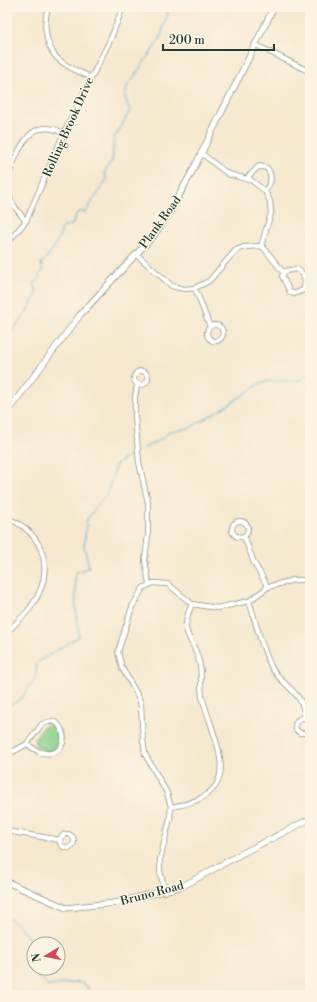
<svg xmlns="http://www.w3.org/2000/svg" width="317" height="1002" font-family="'Libre Bodoni',serif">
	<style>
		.green { fill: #8cd18b; stroke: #568760 }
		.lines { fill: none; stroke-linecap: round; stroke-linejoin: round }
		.stream { stroke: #46a6c5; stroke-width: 1 }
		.minor-casing { stroke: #8a9382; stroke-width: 6 }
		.tertiary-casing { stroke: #8a9382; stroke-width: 7 }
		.minor { stroke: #fff; stroke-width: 4.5 }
		.tertiary { stroke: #fff; stroke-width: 5.5 }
		.labels { text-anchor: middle; stroke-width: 3; stroke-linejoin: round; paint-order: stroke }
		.street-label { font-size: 12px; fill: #1f3d34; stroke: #fcf5e5 }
	</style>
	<rect width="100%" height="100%" fill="#fcf5e5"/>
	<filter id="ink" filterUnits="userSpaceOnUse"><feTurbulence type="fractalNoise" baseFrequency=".025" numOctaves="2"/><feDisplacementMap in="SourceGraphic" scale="8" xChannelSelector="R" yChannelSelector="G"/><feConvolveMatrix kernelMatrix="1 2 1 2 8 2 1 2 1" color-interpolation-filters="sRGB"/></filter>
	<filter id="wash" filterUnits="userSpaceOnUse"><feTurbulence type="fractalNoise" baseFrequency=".012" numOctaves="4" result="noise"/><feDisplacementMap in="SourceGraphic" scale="16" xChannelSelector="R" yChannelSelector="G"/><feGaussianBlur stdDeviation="0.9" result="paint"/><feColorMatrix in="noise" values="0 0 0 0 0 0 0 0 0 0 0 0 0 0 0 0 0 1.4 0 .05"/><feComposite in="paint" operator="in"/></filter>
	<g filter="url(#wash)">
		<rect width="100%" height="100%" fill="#f6e9d0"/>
		<path class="green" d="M 50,724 C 59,727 62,733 61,743 C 55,752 45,754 36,746 L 34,740 L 42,728 Z"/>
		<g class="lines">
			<path class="stream" d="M 7,336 L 23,318 L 37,293 L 34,283 L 40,279 L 39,275 L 43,271 L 41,263 C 48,259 61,237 62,228 L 73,224 L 76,214 L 82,211 L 85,213 L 107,179 L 104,173 L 112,161 L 114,139 L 130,111 L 125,98 L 127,87 L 160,39 L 168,13 L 166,7
				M 144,448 L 162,439 L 169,431 L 190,428 L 236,400 L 262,382 L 300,380 L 310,372
				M 7,706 L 20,700 L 35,679 L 37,663 L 79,636 L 76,611 L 75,573 L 89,567 L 84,546 L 87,519 L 108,492 L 116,464 L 131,455
				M 7,918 C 24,925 23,938 36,944
				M 45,968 L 39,969 L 37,974 L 38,978 L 43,980 L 48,986 L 80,982 L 88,987 L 89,995"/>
		</g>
	</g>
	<g filter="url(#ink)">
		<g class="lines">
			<g class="minor-casing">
				<path id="minor" d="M 48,7 C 43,23 45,45 57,58 C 66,67 80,72 90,77
					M 256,45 L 310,72
					M 201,153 L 228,174 L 251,180 L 265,191 L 270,201 L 271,213 L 261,246
					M 246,179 L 259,166 L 267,168 C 273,176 271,184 265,191
					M 26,221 C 18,212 9,201 7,189 C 6,174 23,135 37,130 C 47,126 55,129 64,133
					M 7,243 L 26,221 L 64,133 L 111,38 L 123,7
					M 261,246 L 264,248 L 283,272
					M 137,255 L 172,286 L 184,289 L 195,288 L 209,281 L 236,250 L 244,247 L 261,246
					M 297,269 C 305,274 307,281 303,290 L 294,294 L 290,292 L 282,276 L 285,271 Z
					M 195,288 L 210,327
					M207 333a8 8 0 1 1 16 0a8 8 0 1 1-16 0Z
					M134 378a7 7 0 1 1 14 0a7 7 0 1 1-14 0Z
					M 137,385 L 135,397 L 135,417 L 139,462 L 148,503 L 148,535 L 145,560 L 149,584
					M 7,518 C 47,534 55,573 31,607 C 24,616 15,624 7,632
					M232 529a8 8 0 1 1 16 0a8 8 0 1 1-16 0Z
					M 244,536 L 254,563 L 268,587
					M 249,601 C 256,622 261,648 272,668 C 283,687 305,693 304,717
					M 52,721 L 57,723 C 71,738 61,759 40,752 C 35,750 31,747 27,744 L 42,724 Z
					M 310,722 C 301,711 288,726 300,733 L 305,733 L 310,729
					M 7,755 L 27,744
					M 171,807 C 246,795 218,751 203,700 C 199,688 203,674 199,661 C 192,634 178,636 192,604
					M 7,831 L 60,840
					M60 841a7 7 0 1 1 14 0a7 7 0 1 1-14 0Z
					M 165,892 L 160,871 L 160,860 L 170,818 L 171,807 L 167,793 L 145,754 L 143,740 L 141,705 L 138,696 L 122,668 L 118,652 L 132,607 L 143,588 L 153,583 L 168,584 L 192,604 L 217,608 L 249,601 L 268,587 L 293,580 L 310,580
					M 301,995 L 310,992"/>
			</g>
			<g class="tertiary-casing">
				<path id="tertiary" d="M 7,412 L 80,315 L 154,235 L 168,215 L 192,172 L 274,7
					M 7,882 L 66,908 L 115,903 L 183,886 L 239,855 L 310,819"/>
			</g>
			<use href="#minor" class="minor"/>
			<use href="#tertiary" class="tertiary"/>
		</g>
	</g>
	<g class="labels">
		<g class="street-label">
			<text transform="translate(68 127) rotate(-66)" y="4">Rolling Brook Drive</text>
			<text transform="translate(160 222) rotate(-54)" y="4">Plank Road</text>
			<text transform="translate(152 893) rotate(-15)" y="4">Bruno Road</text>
		</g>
	</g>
	<rect width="317" height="1002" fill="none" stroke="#fcf5e5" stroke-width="24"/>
	<g transform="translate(46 956) rotate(260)"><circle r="19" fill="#fcf5e5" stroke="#a4ab9e"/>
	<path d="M0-3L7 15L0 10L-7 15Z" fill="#d1495b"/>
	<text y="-6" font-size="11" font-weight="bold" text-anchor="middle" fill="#1f3d34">N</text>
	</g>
	<path d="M163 44v6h111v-6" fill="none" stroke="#1f3d34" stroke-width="2"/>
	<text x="169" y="44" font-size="12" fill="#1f3d34" stroke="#fcf5e5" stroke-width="3" paint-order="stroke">200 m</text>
</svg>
